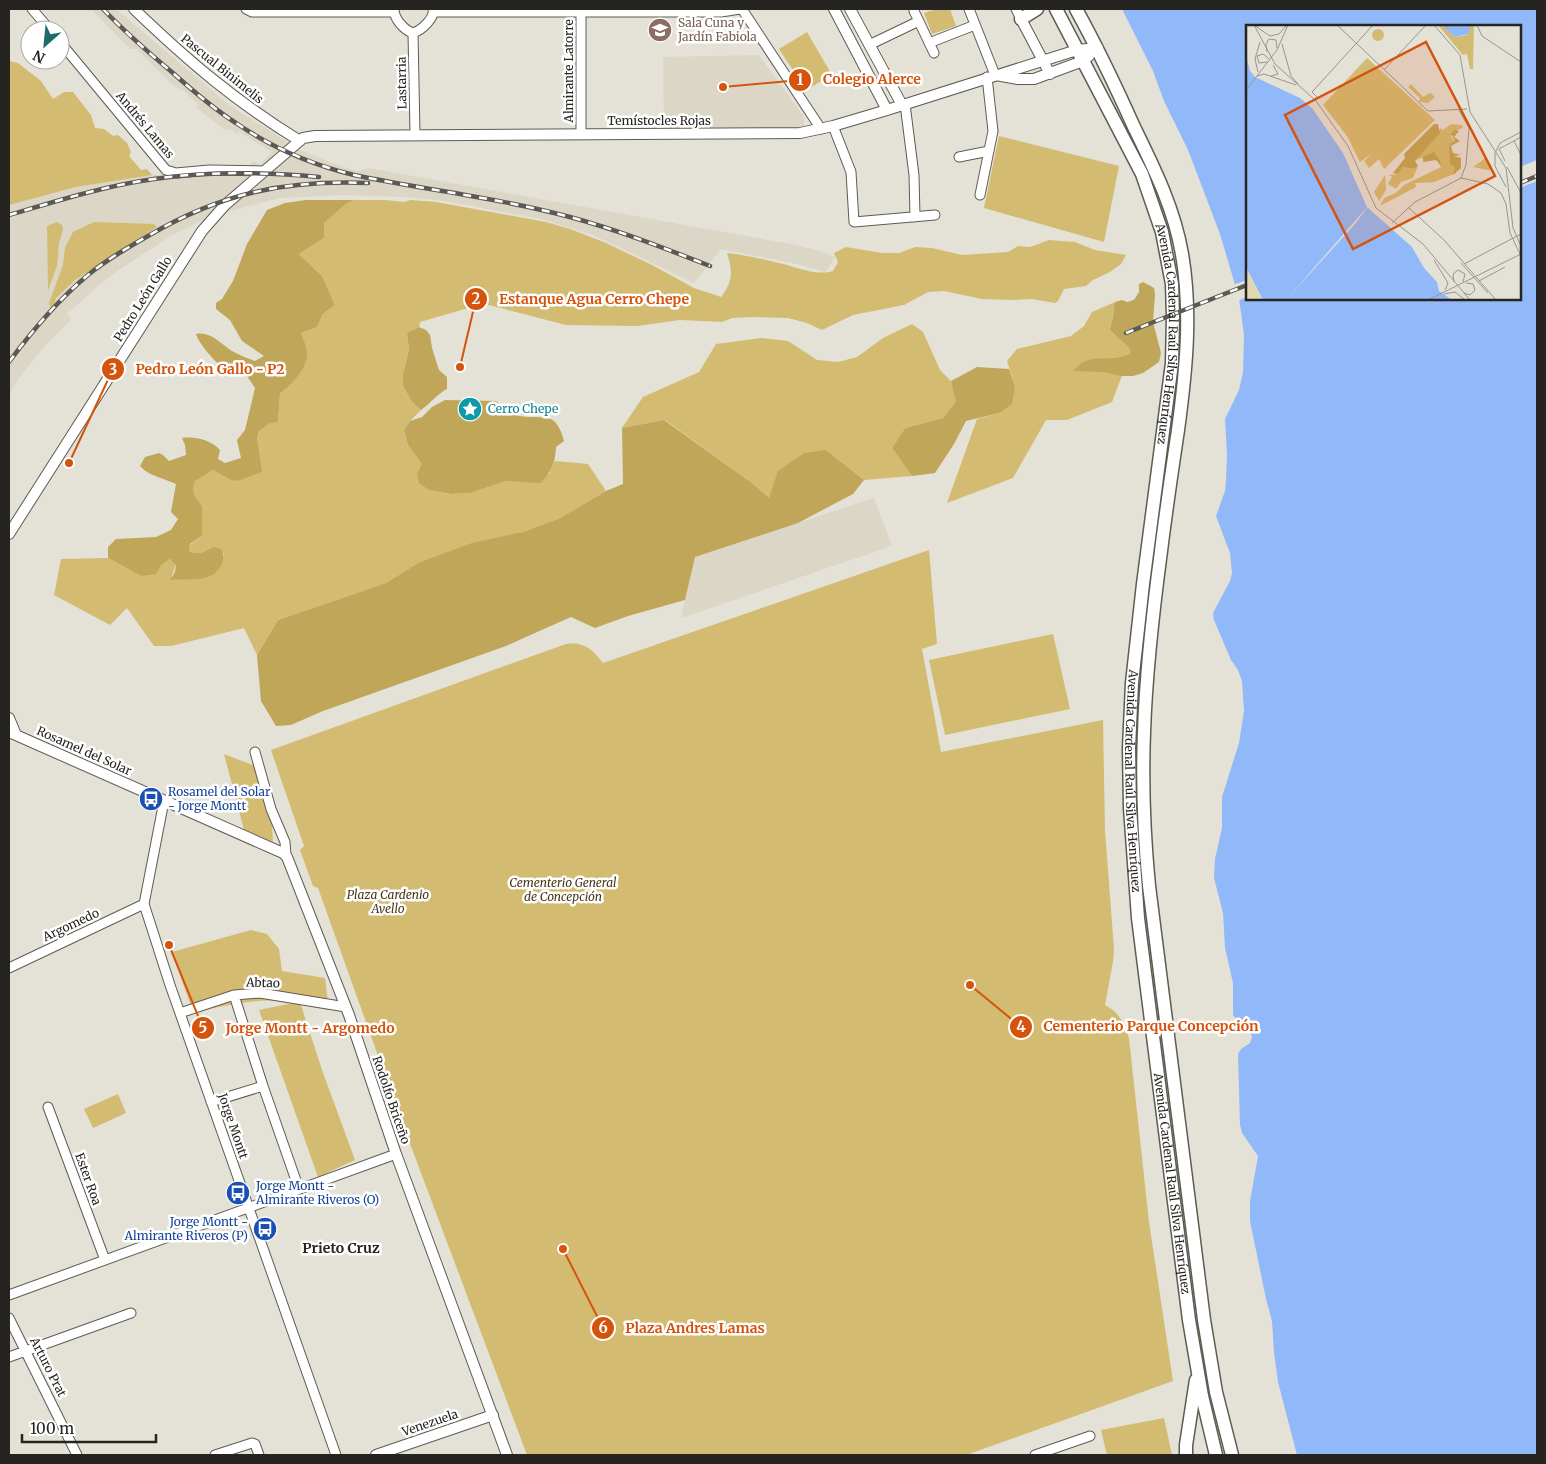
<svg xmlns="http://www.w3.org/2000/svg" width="1546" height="1464" font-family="Merriweather,serif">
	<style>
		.built { fill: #dbd6c6 }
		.green { fill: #d4bb72 }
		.forest { fill: #c0a658 }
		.water { fill: #91b9f9; fill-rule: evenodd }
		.pier { fill: #e4e1d7 }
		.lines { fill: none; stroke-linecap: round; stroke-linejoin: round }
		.minor-casing { stroke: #5e5b53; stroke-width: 11 }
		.tertiary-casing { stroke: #5e5b53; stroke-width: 12 }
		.primary-casing { stroke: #5e5b53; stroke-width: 15 }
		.minor { stroke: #fff; stroke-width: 9 }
		.tertiary { stroke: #fff; stroke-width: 10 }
		.primary { stroke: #fff; stroke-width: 12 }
		.rail-casing { stroke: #5b5954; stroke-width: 4.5 }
		.rail { stroke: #fff; stroke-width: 2.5; stroke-dasharray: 8; stroke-linecap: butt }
		.labels { text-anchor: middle; stroke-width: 5; stroke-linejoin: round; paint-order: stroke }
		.education-label { font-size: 12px; fill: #785e54; stroke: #fff; text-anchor: start }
		.street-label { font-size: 12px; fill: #252420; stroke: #fff }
		.culture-label { font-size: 12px; fill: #0d838f; stroke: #fff; text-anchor: start }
		.transit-label { font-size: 12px; fill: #164399; stroke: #fff; text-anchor: start }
		.park-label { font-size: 12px; font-style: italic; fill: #443816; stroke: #fff }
		.neighbourhood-label { font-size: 14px; font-weight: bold; fill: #252420; stroke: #fff }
		.inset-road { fill: none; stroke: #98958e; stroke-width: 1 }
		.view { fill: #d4540e; fill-opacity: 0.15; stroke: #d4540e; stroke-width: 2.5 }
		.inset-edge { fill: none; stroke: #252420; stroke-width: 2.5 }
		.leader { fill: none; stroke: #d4540e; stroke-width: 2 }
		.callout-dot { fill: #d4540e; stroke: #fff; stroke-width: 2 }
		.mark-label { font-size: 15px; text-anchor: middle; font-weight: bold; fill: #fff }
		.callout-label { font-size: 14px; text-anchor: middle; font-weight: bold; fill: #d4540e; stroke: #fff; stroke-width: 5; stroke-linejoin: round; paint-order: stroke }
	</style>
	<rect width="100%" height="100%" fill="#e4e1d7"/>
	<path class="built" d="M 85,9 L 116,9 L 229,105 L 300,150 L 332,163 L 357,171 L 368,168 L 796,245 L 823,252 L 835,257 L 826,272 L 793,263 L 721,249 L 694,283 L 593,235 L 541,219 L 445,201 L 406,197 L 343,195 L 280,198 L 214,215 L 172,235 L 119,270 L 98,286 L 67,314 L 71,320 L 44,347 L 20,377 L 9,394 L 9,205 L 76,187 L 152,175 L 246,170 L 253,161 L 260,165 L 272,152 L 239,132 L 236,134 L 232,130 L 224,129 L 213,121 L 197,108 L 198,104 L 185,92 L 173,85 L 136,49 L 130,49 L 92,10 L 88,12 Z
		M 759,55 L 804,117 L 804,128 L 664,129 L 663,57 Z
		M 874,498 L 892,546 L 681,618 L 695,557 Z"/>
	<path class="green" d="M 937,9 L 950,9 L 956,26 L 932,34 L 924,13 Z
		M 807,32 L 832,75 L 806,90 L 779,49 Z
		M 9,61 L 18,63 L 41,81 L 53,99 L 64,92 L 73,92 L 91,115 L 95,128 L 104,129 L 113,136 L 118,135 L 127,143 L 131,152 L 129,156 L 141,170 L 147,169 L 152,175 L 76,187 L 9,205 Z
		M 999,136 L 1119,166 L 1104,242 L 984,208 Z
		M 354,200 L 385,200 L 404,202 L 411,200 L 436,202 L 546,222 L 570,229 L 606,243 L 652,265 L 694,288 L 721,297 C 733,281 733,272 727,253 C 745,255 762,259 779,263 C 797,267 814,276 833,271 L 838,262 L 834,253 L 846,247 L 882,253 L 899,253 L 915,247 L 932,248 L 962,255 L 1008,252 L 1018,246 L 1030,247 L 1049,240 L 1075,242 L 1095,250 L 1126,255 L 1121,264 L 1110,272 L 1093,280 L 1086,286 L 1064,289 L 1058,301 L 1055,303 L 1032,299 L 1013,300 L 982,299 L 944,291 L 928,292 L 904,305 L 853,315 L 822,330 L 807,323 L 788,318 L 751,317 L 732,318 L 722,322 L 680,320 L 637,326 L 566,325 L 489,305 L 475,306 L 420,322 L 419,327 L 407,333 L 409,349 L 403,374 L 403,386 L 412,402 L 421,410 L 410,421 L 404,432 L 408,445 L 422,464 L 429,490 L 451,494 L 471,493 L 506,481 L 549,474 L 555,461 L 588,464 L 606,491 L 560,518 L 523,532 L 418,563 L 386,583 L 278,620 L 257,655 L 244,628 L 171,646 L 154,646 L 127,608 L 110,625 L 54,595 L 61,559 L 108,558 L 141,576 L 170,559 L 176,564 L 171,579 L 187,578 L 217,571 L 222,563 L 224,554 L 213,547 C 204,552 199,555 189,551 L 190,545 L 202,536 L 192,489 L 195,480 L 213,470 C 228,477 233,485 250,475 L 259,431 L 269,424 L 278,422 L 280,394 L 294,380 L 307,353 L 301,333 L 317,327 L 323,314 L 335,305 L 322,276 L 299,254 L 324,238 L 324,223 L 346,204 Z
		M 57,222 L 62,225 L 63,230 L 59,243 L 57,266 L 48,290 L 47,226 Z
		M 94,222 L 154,224 L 157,227 L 75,280 L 56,298 L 53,308 L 50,308 L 49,303 L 63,265 L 65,248 L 73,232 Z
		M 1115,302 C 1113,307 1114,313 1113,318 C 1112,322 1110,324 1110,330 L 1129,348 L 1130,354 L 1112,402 L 1067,420 L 1046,420 L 1013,478 L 947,503 L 977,419 L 999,413 L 1015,386 L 1007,361 L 1017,349 L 1071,336 L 1084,326 L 1092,312 Z
		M 912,324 L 923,332 L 940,370 L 951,381 L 957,402 L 943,418 L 905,428 L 892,448 L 912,476 L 864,480 L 826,450 L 769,498 L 752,483 L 665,420 L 622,428 L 643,397 L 699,372 L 716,344 L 761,338 L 788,341 L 817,360 L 838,362 L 857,357 L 883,338 Z
		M 929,550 L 937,644 L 922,649 L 941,752 L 1103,720 L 1105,831 L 1114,949 L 1113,962 L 1105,1005 C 1119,1012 1124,1023 1129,1038 L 1149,1222 L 1173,1381 L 966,1455 L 527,1455 L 400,1117 L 318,888 L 313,886 L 300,850 L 304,846 L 271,750 L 566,644 C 583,640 594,651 603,663 Z
		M 1053,634 L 1070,709 L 945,735 L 929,660 Z
		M 224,754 L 258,767 L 271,809 L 273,842 L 244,830 Z
		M 251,930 L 267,934 L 279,949 L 282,971 L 325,978 L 329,1010 L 301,1005 L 322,1070 L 355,1160 L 318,1177 L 259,1010 L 293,1003 C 261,996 226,1006 193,1012 L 172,952 Z
		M 118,1094 L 126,1113 L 93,1128 L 84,1109 Z
		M 1164,1418 L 1172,1455 L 1107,1455 L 1101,1430 Z"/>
	<path class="forest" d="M 306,200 L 354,200 L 346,204 L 324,223 L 324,238 L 299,254 L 322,276 L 335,305 L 323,314 L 317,327 L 301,333 C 303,339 307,347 307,353 C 307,370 291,384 280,394 L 278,422 L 269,424 L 259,431 L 257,439 L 262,472 C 254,474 238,483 231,480 C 225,477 219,473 213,470 L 195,481 C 191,492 194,497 202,506 L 202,536 L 190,544 L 189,551 C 199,555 204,552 213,547 L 221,549 C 224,554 224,559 222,564 C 213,584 188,578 170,580 L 175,572 L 176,565 L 170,559 L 161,565 L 156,574 L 141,576 L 108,558 L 108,547 L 116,539 L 156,537 L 171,530 L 178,519 L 171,512 L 176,484 C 163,478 149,476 140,466 L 145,457 L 159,453 L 163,455 L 169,461 L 186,455 L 185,445 L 182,438 C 195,436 211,440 220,450 L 218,459 L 225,463 L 241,458 L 237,440 L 245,430 L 255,388 L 245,373 C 237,372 228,371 221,366 C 214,361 198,342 196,334 C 210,331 221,344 232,351 C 239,355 247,358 255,361 L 264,356 L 242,341 L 230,320 L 216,309 L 216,303 L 222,299 L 233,281 L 247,244 L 267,210 L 285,203 Z
		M 1143,282 L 1154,288 L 1155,294 L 1153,322 L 1161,353 L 1159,362 L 1143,373 L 1133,376 L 1120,376 L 1104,372 L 1073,371 C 1091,350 1107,364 1130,354 L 1129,348 L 1110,330 C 1110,325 1112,322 1113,318 C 1114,313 1113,307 1115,302 L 1122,300 L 1127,302 L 1134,300 L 1139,292 L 1139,284 Z
		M 419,327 L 426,330 L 430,335 L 432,348 L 439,370 L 447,377 L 447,389 C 437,394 431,403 421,410 L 412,402 L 403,386 L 403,374 L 409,349 L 407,333 Z
		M 977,367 L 1009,369 L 1015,386 L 1012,404 L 999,413 L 966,421 L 954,444 L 935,473 L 912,476 L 892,448 L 905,428 L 943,418 L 956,402 L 951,381 Z
		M 445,400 L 496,401 C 502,407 510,414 519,416 C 543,420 556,409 564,441 L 556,447 C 555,464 552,470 541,483 L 506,481 L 471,493 L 451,494 L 429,490 L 419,483 L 417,474 L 422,464 L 408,445 L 404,431 L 410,421 L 422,417 L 432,407 Z
		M 664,420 L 752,483 L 769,498 L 778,471 L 804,453 L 826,450 L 864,480 L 853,494 L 798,523 L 695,557 L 685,600 L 628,616 L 595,628 L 571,617 L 506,646 L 323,711 L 291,725 L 276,726 L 261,701 L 257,655 L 278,620 L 386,583 L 418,563 L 472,543 L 523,532 L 560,518 L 606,491 L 623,484 L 622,428 Z"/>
	<path class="water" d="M 1122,9 L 1537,9 L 1537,1455 L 1297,1455 L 1278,1382 L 1274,1352 L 1272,1321 L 1266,1299 L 1250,1221 L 1250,1201 L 1258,1156 L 1242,1133 L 1240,1125 L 1238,1054 L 1241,1049 L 1250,1043 L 1252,1037 L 1248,1027 L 1238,1021 L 1233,1015 L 1233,983 L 1225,948 L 1223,913 L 1214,878 L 1215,859 L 1222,828 L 1222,797 L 1239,743 L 1244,711 L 1242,681 L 1238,670 L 1231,660 L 1214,620 L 1213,613 L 1230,581 L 1232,573 L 1230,553 L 1216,516 L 1225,491 L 1226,481 L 1227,456 L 1225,419 L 1239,390 L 1243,372 L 1244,335 L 1239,298 L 1220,234 L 1188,150 L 1164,101 L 1153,71 ZM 1247,26 L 1520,26 L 1520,299 L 1247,299 Z"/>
	<path class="pier" d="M 1537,160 L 1537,181 L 1520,188 L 1520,167 Z
		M 1247,280 L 1247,297 L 1237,301 L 1233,285 Z"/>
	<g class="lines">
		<g class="minor-casing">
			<path id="minor" d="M 32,9 L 50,30
				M 246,9 L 252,12 L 393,12
				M 394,9 C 394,19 404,30 413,33
				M 742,9 L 821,129
				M 969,9 L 995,75
				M 1016,9 L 1021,19
				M 914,11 L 934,53
				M 434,12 L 721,12 L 740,9
				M 413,33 L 415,134
				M 413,33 C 422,30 435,18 433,9
				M 60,42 L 166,170 L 176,173 L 209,170 L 265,171
				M 929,43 L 975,25
				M 869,45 L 919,21
				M 905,104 L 914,175 L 915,217
				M 833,126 L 851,172 L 854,222 L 935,215
				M 581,134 L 581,9
				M 959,157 L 989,151
				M 980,195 L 993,131 L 987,77
				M 255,752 L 271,809 L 285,842 L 286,855
				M 164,801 L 144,904 L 170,985 L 336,1455
				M 9,968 L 144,904
				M 234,995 L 263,1086 L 299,1189
				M 180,1013 L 234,995 L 260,993 L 346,1007
				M 211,1102 L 263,1086
				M 48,1107 L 105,1260
				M 9,1295 L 396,1154
				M 9,1318 L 77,1455
				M 9,1357 L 131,1313
				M 215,1455 L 252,1443 L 255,1444 L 259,1455
				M 1035,1455 L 1090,1436"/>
		</g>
		<g class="tertiary-casing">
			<path id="tertiary" d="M 134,9 C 187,60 236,102 300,141
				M 834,9 L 887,110
				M 850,9 L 902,105
				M 1021,19 L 1050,74
				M 996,75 L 1018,79 L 1034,79 L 1083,61 L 1089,56
				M 9,534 L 202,231 L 225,205 L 303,138 L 315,136 L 800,133 L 833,126 L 887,110 L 1077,50 L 1098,48
				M 9,718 L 16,735
				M 9,732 L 283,853 L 287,857 L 349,1015 L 396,1154 L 507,1455
				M 376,1455 L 493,1415"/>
		</g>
		<g class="primary-casing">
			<g id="primary">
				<path id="s1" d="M 1056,9 L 1142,174 L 1162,232 L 1172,284 L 1173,317 L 1172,363 L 1143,584 L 1132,683 L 1129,748 L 1130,808 L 1138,918 L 1189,1320 L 1202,1396 L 1216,1455"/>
				<path d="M 1076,9 C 1097,47 1116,87 1134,127 C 1154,168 1174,208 1182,254 C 1192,313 1186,371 1178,430 C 1172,470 1166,511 1161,551 C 1153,611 1146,671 1144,732 C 1142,783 1144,835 1149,886 L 1204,1320 L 1216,1392 L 1232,1455"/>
				<path d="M 1021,19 L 1037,9"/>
				<path d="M 1186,1455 L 1186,1445 L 1196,1380"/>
			</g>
		</g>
		<use href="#minor" class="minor"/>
		<use href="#tertiary" class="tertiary"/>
		<use href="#primary" class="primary"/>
		<g class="rail-casing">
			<path id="rail" d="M 103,9 C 125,32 149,53 173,73 C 193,91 214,109 236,123 C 271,147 313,165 354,175 C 426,190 499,198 570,217 C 618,230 664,248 710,266
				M 1520,183 L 1537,176
				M 9,215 C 57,201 104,186 154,179 C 208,171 264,172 319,177
				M 1126,333 L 1247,285
				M 9,362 C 32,331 58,300 88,275 C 106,260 127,248 148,236 C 221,193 284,180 368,183"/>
		</g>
		<use href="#rail" class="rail"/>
	</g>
	<defs>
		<g id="school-disc" transform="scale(1.25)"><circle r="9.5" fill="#8d6e63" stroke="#fff"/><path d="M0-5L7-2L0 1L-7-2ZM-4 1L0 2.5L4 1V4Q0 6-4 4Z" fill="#fff"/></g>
		<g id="sight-disc" transform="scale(1.25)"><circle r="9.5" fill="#0f9aa8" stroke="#fff"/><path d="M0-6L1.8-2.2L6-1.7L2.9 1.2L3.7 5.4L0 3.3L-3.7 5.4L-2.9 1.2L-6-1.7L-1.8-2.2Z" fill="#fff"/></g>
		<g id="bus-disc" transform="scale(1.25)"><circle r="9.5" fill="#1a4fb4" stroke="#fff"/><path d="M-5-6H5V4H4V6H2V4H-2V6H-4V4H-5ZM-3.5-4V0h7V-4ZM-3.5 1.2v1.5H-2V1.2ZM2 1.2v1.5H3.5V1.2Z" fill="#fff"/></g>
	</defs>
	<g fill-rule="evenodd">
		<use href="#school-disc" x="660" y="30"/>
		<use href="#sight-disc" x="470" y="409"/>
		<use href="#bus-disc" x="151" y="799"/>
		<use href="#bus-disc" x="238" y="1193"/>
		<use href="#bus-disc" x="265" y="1229"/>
	</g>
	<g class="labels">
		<g class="education-label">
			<text x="678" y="27">Sala Cuna y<tspan x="678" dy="14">Jardín Fabiola</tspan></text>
		</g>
		<g class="street-label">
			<text transform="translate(222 69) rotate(39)" y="4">Pascual Binimelis</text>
			<text transform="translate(569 71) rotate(-90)" y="4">Almirante Latorre</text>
			<text transform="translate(402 83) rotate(-91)" y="4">Lastarria</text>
			<text x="659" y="125">Temístocles Rojas</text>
			<text transform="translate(145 125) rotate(50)" y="4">Andrés Lamas</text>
			<text transform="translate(143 299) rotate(-58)" y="4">Pedro León Gallo</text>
			<text dy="4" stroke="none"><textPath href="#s1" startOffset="350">Avenida Cardenal Raúl Silva Henríquez</textPath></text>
			<text transform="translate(84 751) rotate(24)" y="4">Rosamel del Solar</text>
			<text dy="4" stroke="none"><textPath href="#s1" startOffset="800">Avenida Cardenal Raúl Silva Henríquez</textPath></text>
			<text transform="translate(71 925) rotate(-25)" y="4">Argomedo</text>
			<text transform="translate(263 983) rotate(2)" y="4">Abtao</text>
			<text transform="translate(391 1100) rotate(71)" y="4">Rodolfo Briceño</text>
			<text transform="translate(233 1126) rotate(71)" y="4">Jorge Montt</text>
			<text transform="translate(88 1179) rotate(70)" y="4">Ester Roa</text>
			<text dy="4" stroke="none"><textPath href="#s1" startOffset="1205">Avenida Cardenal Raúl Silva Henríquez</textPath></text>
			<text transform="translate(48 1367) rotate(63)" y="4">Arturo Prat</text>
			<text transform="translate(430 1423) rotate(-19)" y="4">Venezuela</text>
		</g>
		<g class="culture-label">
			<text x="488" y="413">Cerro Chepe</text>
		</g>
		<g class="transit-label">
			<text x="168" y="796">Rosamel del Solar<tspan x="168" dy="14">- Jorge Montt</tspan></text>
			<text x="256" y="1190">Jorge Montt -<tspan x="256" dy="14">Almirante Riveros (O)</tspan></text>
			<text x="248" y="1226" text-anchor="end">Jorge Montt -<tspan x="248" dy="14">Almirante Riveros (P)</tspan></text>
		</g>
		<g class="park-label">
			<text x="563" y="887">Cementerio General<tspan x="563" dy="14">de Concepción</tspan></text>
			<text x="388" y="899">Plaza Cardenio<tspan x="388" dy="14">Avello</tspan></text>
		</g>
		<g class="neighbourhood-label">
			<text x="341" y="1253">Prieto Cruz</text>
		</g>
	</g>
	<g transform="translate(1246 25)">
		<rect width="275" height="275" fill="#e4e1d7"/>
		<path d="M 192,0 L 197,0 L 209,12 L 222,10 L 224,0 L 228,0 L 227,44 L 224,44 L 221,29 L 217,30 ZM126 10a6 6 0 1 1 12 0a6 6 0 1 1-12 0ZM 121,33 L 189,95 L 138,144 L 133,134 L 123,143 L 118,136 L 128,127 L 114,137 L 101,111 L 77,80 ZM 165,59 L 177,72 L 184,68 L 189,72 L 182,78 L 173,77 L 174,73 L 162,62 ZM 205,99 L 216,100 L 217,103 L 203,108 L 209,117 L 203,120 L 210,142 L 208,149 L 188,157 L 169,158 L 170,162 L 134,181 L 138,173 L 150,168 L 158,160 L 195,142 L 188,129 L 170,135 L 195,103 L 197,105 ZM 240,132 L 247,146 L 227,142 L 233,138 ZM 172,141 L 167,153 L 155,157 L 150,164 L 142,159 L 146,152 L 143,150 L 152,149 L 155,142 L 168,144 ZM 139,150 L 140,165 L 133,176 L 128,167 Z" fill="#d4bb72"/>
		<path d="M 188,99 L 192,99 L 194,108 L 169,136 L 172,141 L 168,144 L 156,142 L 152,149 L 147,148 L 159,133 L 158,129 ZM 209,105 L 213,106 L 208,112 L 214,116 L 205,121 L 207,128 L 215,130 L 208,131 L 215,133 L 215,143 L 207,150 L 209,142 L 204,139 L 203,120 L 209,116 L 206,110 L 202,110 ZM 188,127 L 194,136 L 195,141 L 190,135 L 177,137 L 177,132 Z" fill="#c0a658"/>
		<path d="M 0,242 L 11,265 L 17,275 L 0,275 Z" fill="#e1d8b3"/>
		<path d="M 224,0 L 223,9 L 209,12 L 197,1 ZM 0,31 L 4,46 L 9,52 L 54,73 L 66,83 L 97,128 L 121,182 L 166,222 L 178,243 L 191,257 L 193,266 L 206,275 L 17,275 L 0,242 Z" fill="#91b9f9"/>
		<path d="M 123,180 L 109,199 L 40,275 Z" fill="#e4e1d7"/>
		<path class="inset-road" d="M 8,0 L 29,39 L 70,76 L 102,121 L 130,183 L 177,219 L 224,275M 8,0 L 24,11 L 33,9 L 40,1M 91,0 L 182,86 L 221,84M 188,0 L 214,30 L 224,87 L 260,143 L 267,203 L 275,221M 231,0 L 236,11 L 275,37M 36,19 L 45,51 L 52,59M 21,27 L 20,19 L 23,14 L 30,15 L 31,23M 21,37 L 13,38 L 11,31 L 17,29 L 23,34M 138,45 L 180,0M 12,47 L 9,34 L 14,17M 11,51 L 18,49 L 50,60M 25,51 L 32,49 L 27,40M 0,65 L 31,25 L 42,0M 71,72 L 66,67 L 127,0M 268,116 L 275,130M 259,136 L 253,124 L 275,112M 261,142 L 275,168M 215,153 L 242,159 L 255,168 L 260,179 L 264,208 L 275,231M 260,162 L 249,141 L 249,128 L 254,118 L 275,107M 163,183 L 198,215 L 250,275M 146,198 L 169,177 L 215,153 L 220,140 L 223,103 L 213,85M 188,235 L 202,258 L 199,265M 215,238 L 242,268M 218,239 L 275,209M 233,256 L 259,242M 208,257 L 207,249 L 212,245 L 219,249 L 217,257M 218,268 L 224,270 L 229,265 L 227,259 L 220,258M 198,269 L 209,267 L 219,275M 182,275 L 275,229"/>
		<path class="view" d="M 180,17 L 249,151 L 107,224 L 39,90 Z"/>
		<rect width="275" height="275" class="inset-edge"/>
	</g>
	<path class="leader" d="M723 87L800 80M460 367L476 299M69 463L113 369M970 985L1021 1027M169 945L203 1028M563 1249L603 1328"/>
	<g class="callout-dot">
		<circle cx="723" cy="87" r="5"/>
		<circle cx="460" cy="367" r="5"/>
		<circle cx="69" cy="463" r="5"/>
		<circle cx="970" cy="985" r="5"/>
		<circle cx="169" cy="945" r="5"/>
		<circle cx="563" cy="1249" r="5"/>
		<circle cx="800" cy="80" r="12"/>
		<circle cx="476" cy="299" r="12"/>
		<circle cx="113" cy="369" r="12"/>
		<circle cx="1021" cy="1027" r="12"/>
		<circle cx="203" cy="1028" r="12"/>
		<circle cx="603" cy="1328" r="12"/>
	</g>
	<g class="mark-label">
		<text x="800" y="85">1</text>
		<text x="476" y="304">2</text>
		<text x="113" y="375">3</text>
		<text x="1021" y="1032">4</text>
		<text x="203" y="1033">5</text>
		<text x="603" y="1333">6</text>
	</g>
	<g class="callout-label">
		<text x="872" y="84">Colegio Alerce</text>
		<text x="594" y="304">Estanque Agua Cerro Chepe</text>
		<text x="210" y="374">Pedro León Gallo - P2</text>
		<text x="1151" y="1031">Cementerio Parque Concepción</text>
		<text x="310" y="1033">Jorge Montt - Argomedo</text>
		<text x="695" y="1333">Plaza Andres Lamas</text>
	</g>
	<rect width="1546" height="1464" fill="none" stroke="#252420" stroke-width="20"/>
	<g transform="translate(45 45) rotate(207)"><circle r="24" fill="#ffffff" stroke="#a8a7a6"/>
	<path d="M0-4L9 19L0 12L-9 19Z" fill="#1e6b6a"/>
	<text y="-8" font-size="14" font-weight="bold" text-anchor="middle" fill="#252420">N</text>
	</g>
	<path d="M22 1434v8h134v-8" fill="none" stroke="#252420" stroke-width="2.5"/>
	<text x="30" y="1434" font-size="15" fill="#252420" stroke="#ffffff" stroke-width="4" paint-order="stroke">100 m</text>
</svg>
